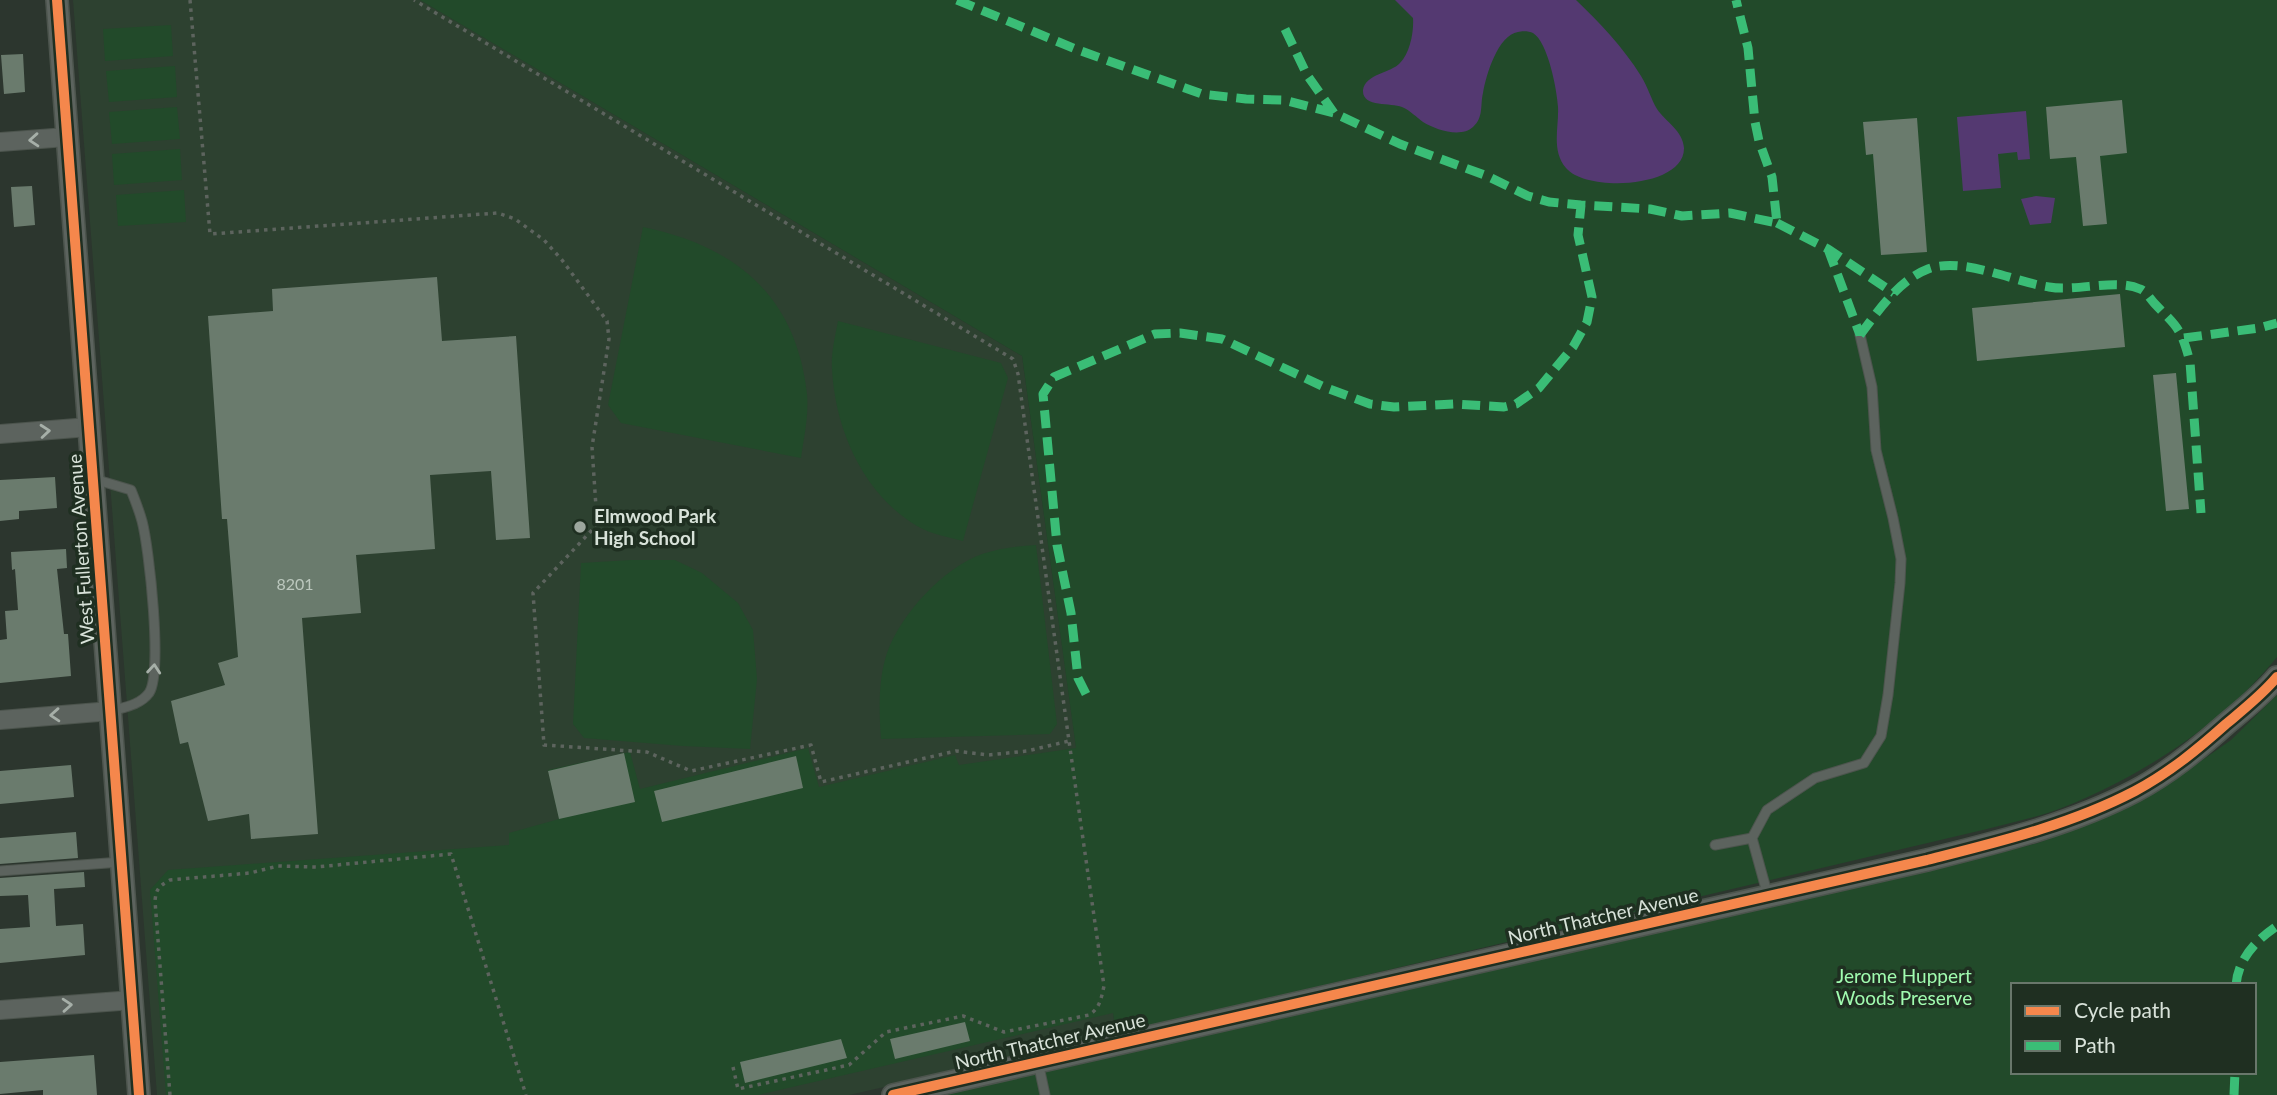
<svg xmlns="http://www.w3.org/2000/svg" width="2277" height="1095" font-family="Lato,sans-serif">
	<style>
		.built { fill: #2d4130 }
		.green { fill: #224a2a; fill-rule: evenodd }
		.water { fill: #543971 }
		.building { fill: #6a7b6d }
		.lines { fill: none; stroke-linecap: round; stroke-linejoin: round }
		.service-casing { stroke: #4c544d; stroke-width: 11 }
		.minor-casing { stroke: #4c544d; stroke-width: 20 }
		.tertiary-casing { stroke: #4c544d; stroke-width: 24 }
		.path { stroke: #5d645e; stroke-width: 3.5; stroke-dasharray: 3.5 5; stroke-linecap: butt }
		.service { stroke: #5c635e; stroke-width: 9 }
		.minor { stroke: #5c635e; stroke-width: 18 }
		.tertiary { stroke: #5c635e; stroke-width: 21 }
		.quiet { stroke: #3abd76; stroke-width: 9; stroke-dasharray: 18 9; stroke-linecap: butt }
		.cycleway-casing { stroke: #1f2f21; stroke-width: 15 }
		.cycleway { stroke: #f5874c; stroke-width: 10 }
		.oneway { stroke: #a6afa8 }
		.poi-dot { fill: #9ca69d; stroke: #1f2f21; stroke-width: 2.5 }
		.labels { text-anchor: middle; stroke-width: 7; stroke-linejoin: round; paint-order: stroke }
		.number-label { font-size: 16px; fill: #bcc8be }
		.poi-label { font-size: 19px; font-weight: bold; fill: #d8e2d9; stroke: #1f2f21; text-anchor: start }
		.street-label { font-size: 19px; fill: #d8e2d9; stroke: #1f2f21 }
		.park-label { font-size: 19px; fill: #a1fcb0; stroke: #1f2f21 }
	</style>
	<rect width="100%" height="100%" fill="#2c362e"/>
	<path class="built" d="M 73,0 L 420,0 L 1022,356 L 1116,1034 L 849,1095 L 157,1095 Z"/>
	<path class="green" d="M 420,0 L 2277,0 L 2277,657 C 2224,723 2142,776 2064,807 C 2040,817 2013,822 1987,829 L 1116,1034 L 1113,1013 L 758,1095 L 166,1095 L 150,890 L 168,870 L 509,845 L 509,833 L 559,819 L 548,770 L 630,752 L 640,789 L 808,748 L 819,787 L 955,755 L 959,765 L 1076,748 L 1022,356 Z
		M 171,25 L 173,56 L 105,61 L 103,29 Z
		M 175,66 L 177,97 L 109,102 L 106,71 Z
		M 177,107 L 180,139 L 112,144 L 109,112 Z
		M 180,149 L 182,180 L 114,185 L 112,154 Z
		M 184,190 L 186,222 L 118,226 L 116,195 Z
		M 643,227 C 735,246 796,295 807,394 C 809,415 804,437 801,458 L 621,423 L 608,405 Z
		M 838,321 L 1001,363 L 1008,378 L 963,541 C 947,537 931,534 917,526 C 863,494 835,429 832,369 C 831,353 835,337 838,321 Z
		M 1036,545 L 1057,724 L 1050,734 L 881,739 C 879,711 878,680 887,653 C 901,614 943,568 982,554 C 1000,548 1018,546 1036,545 Z
		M 631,560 L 675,560 L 702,573 L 738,603 L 753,630 L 757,679 L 750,749 L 683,746 L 584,738 L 573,724 L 581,563 Z
		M 2277,695 L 2277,1095 L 941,1095 L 1608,944 L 1972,860 L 2038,843 L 2108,816 L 2174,780 L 2231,740 ZM 2013,985 L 2254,985 L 2254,1072 L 2013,1072 Z"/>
	<path class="water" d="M 1395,0 L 1576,0 C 1600,23 1623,47 1641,76 C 1648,87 1651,99 1657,109 C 1666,122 1683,131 1684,148 C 1685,188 1587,193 1566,168 C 1551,150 1559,128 1558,107 C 1557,90 1548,42 1533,33 C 1529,31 1522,31 1518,32 C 1498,35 1486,75 1483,93 C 1480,105 1484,117 1473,127 C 1461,138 1436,130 1423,122 C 1416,117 1411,111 1402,107 C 1391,102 1362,108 1363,90 C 1365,74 1391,73 1400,63 C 1410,53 1414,32 1413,18 Z
		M 2026,111 L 2030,159 L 2018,160 L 2017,152 L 1998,154 L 2001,188 L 1963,191 L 1957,117 Z
		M 2036,196 L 2055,198 L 2051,223 L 2030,225 L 2021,199 Z"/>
	<path class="building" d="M 23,54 L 25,92 L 4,94 L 1,55 Z
		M 2122,100 L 2127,153 L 2100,156 L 2107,224 L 2083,226 L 2076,157 L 2050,159 L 2046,107 Z
		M 1917,118 L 1927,252 L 1881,255 L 1873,154 L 1866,155 L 1863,122 Z
		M 32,186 L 35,225 L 14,227 L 11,187 Z
		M 437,277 L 442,341 L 516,336 L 530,538 L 496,540 L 491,471 L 430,475 L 435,549 L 356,555 L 361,613 L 302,618 L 318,834 L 251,839 L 249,814 L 208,821 L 188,742 L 180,744 L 171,701 L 225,685 L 218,663 L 238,657 L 227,519 L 222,519 L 208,316 L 273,311 L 272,289 Z
		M 2120,294 L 2125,347 L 1977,361 L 1972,308 Z
		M 2176,373 L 2189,509 L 2166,511 L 2153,375 Z
		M 55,477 L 57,508 L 19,511 L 19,519 L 0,521 L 0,480 Z
		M 66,549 L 67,568 L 57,569 L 64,634 L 68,634 L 71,676 L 0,683 L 0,640 L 7,639 L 5,611 L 18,610 L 15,569 L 12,570 L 11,552 Z
		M 624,753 L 635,802 L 559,819 L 548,771 Z
		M 796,756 L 803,788 L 662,822 L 654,791 Z
		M 71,765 L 74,797 L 0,804 L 0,771 Z
		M 76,832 L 78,858 L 0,864 L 0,838 Z
		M 84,872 L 85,887 L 54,889 L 56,926 L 83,924 L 85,955 L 0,963 L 0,929 L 30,927 L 28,895 L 0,896 L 0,878 Z
		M 965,1022 L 970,1041 L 895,1059 L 890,1039 Z
		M 841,1039 L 847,1058 L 745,1083 L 740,1062 Z
		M 94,1055 L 97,1095 L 43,1095 L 43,1090 L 0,1094 L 0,1062 Z"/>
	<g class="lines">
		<g class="service-casing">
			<path id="service" d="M 94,479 L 131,490 C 135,500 139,510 142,521 C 149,547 163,673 149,693 C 140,705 125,707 111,711
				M 1715,845 L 1752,838
				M 0,871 L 121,862
				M 1768,896 L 1752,838 L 1767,810 L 1815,778 L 1864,763 L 1881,736 L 1888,695 L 1900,583 L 1901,559 L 1893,518 L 1876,450 L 1872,387 L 1860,335
				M 1038,1062 L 1045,1095"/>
		</g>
		<g class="minor-casing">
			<path id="minor" d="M 0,142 L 67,137
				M 0,434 L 89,427
				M 0,720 L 111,711
				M 0,1010 L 133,1000"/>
		</g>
		<g class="tertiary-casing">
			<path id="tertiary" d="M 57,0 L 139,1095
				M 893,1095 L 1927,860 C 1998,842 2070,825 2135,791 C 2169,773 2198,749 2226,724 C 2244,709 2262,695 2277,677"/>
		</g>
		<path class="path" d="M 190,0 L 210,234 L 498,213 L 515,219 L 544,240 L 562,260 L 607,321 L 609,339 L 592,447 L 597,522 L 592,530 L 533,593 L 544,745 L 647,752 L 691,771 L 811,745 L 821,782 L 956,751 L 988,755 L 1027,751 L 1069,741 L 1018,374 L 1013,359 L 414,0
			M 733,1067 L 738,1089 L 849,1065 L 886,1032 L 963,1016 L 1004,1032 L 1089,1015 C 1100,1008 1101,999 1104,986 L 1069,741
			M 170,1095 L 155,901 C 156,889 159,886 170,880 L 250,873 L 278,866 L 316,867 L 451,854 L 526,1095"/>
		<use href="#service" class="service"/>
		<use href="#minor" class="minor"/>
		<use href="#tertiary" class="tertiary"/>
		<path class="quiet" d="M 957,0 L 1078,50 L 1202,94 L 1246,99 L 1284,100 L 1334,113 L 1400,144 L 1487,176 L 1528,196 L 1549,202 L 1581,205 L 1650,209 L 1682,216 L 1730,213 L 1777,223 L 1772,177 L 1759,141 L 1755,122 L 1748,48 L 1736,0
			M 1285,29 L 1307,75 L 1334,113
			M 1777,223 L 1828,249 L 1894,293
			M 1828,249 L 1860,335
			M 1860,335 C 1878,311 1899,280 1928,269 C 1962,256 2014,282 2049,287 C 2077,292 2115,278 2140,289 C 2146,291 2150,299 2155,304 C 2178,328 2181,328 2190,362 L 2201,513
			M 2184,338 L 2259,328 L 2277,323
			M 1086,694 L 1078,678 L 1071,613 L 1057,545 L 1043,394 L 1054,377 L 1155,334 L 1180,333 L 1222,339 L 1324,387 L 1370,404 L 1394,407 L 1454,404 L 1504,407 L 1516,404 L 1539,388 L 1573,347 L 1587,322 L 1592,297 L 1578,235 L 1581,205
			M 2236,985 C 2238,959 2256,940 2277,926
			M 2234,1095 L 2235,1072"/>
		<g class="cycleway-casing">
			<path id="cycleway" d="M 57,0 L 139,1095
				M 893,1095 L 1927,860 C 1998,842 2070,825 2135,791 C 2169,773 2198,749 2226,724 C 2244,709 2262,695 2277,677"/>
		</g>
		<use href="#cycleway" class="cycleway"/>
	</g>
	<defs><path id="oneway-chevron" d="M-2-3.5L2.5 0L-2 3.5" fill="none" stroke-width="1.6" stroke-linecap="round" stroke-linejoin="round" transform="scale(1.75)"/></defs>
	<g class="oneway">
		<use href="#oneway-chevron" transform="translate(34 140) rotate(176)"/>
		<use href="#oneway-chevron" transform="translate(45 431) rotate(-5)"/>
		<use href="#oneway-chevron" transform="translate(154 669) rotate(-85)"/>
		<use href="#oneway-chevron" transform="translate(55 715) rotate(176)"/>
		<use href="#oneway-chevron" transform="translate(67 1005) rotate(-4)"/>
	</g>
	<circle class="poi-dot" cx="580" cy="527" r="7"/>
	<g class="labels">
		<g class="number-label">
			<text x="295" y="590">8201</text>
		</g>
		<g class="poi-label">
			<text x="594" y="523">Elmwood Park<tspan x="594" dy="22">High School</tspan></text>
		</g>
		<g class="street-label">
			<text transform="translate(81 549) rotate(-94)" y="7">West Fullerton Avenue</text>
			<text transform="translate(1603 916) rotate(-13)" y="7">North Thatcher Avenue</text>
			<text transform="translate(1050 1041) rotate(-13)" y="7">North Thatcher Avenue</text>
		</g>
		<g class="park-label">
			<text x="1904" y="983">Jerome Huppert<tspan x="1904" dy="22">Woods Preserve</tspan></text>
		</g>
	</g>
	<rect x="2011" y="983" width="245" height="91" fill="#1f2f21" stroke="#69776b" stroke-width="2"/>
	<rect x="2025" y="1006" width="35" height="10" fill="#f5874c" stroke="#69776b" stroke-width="2"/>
	<text x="2074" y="1018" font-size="21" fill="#d8e2d9">Cycle path</text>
	<rect x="2025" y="1041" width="35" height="10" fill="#3abd76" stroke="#69776b" stroke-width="2"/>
	<text x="2074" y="1053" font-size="21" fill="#d8e2d9">Path</text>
</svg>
